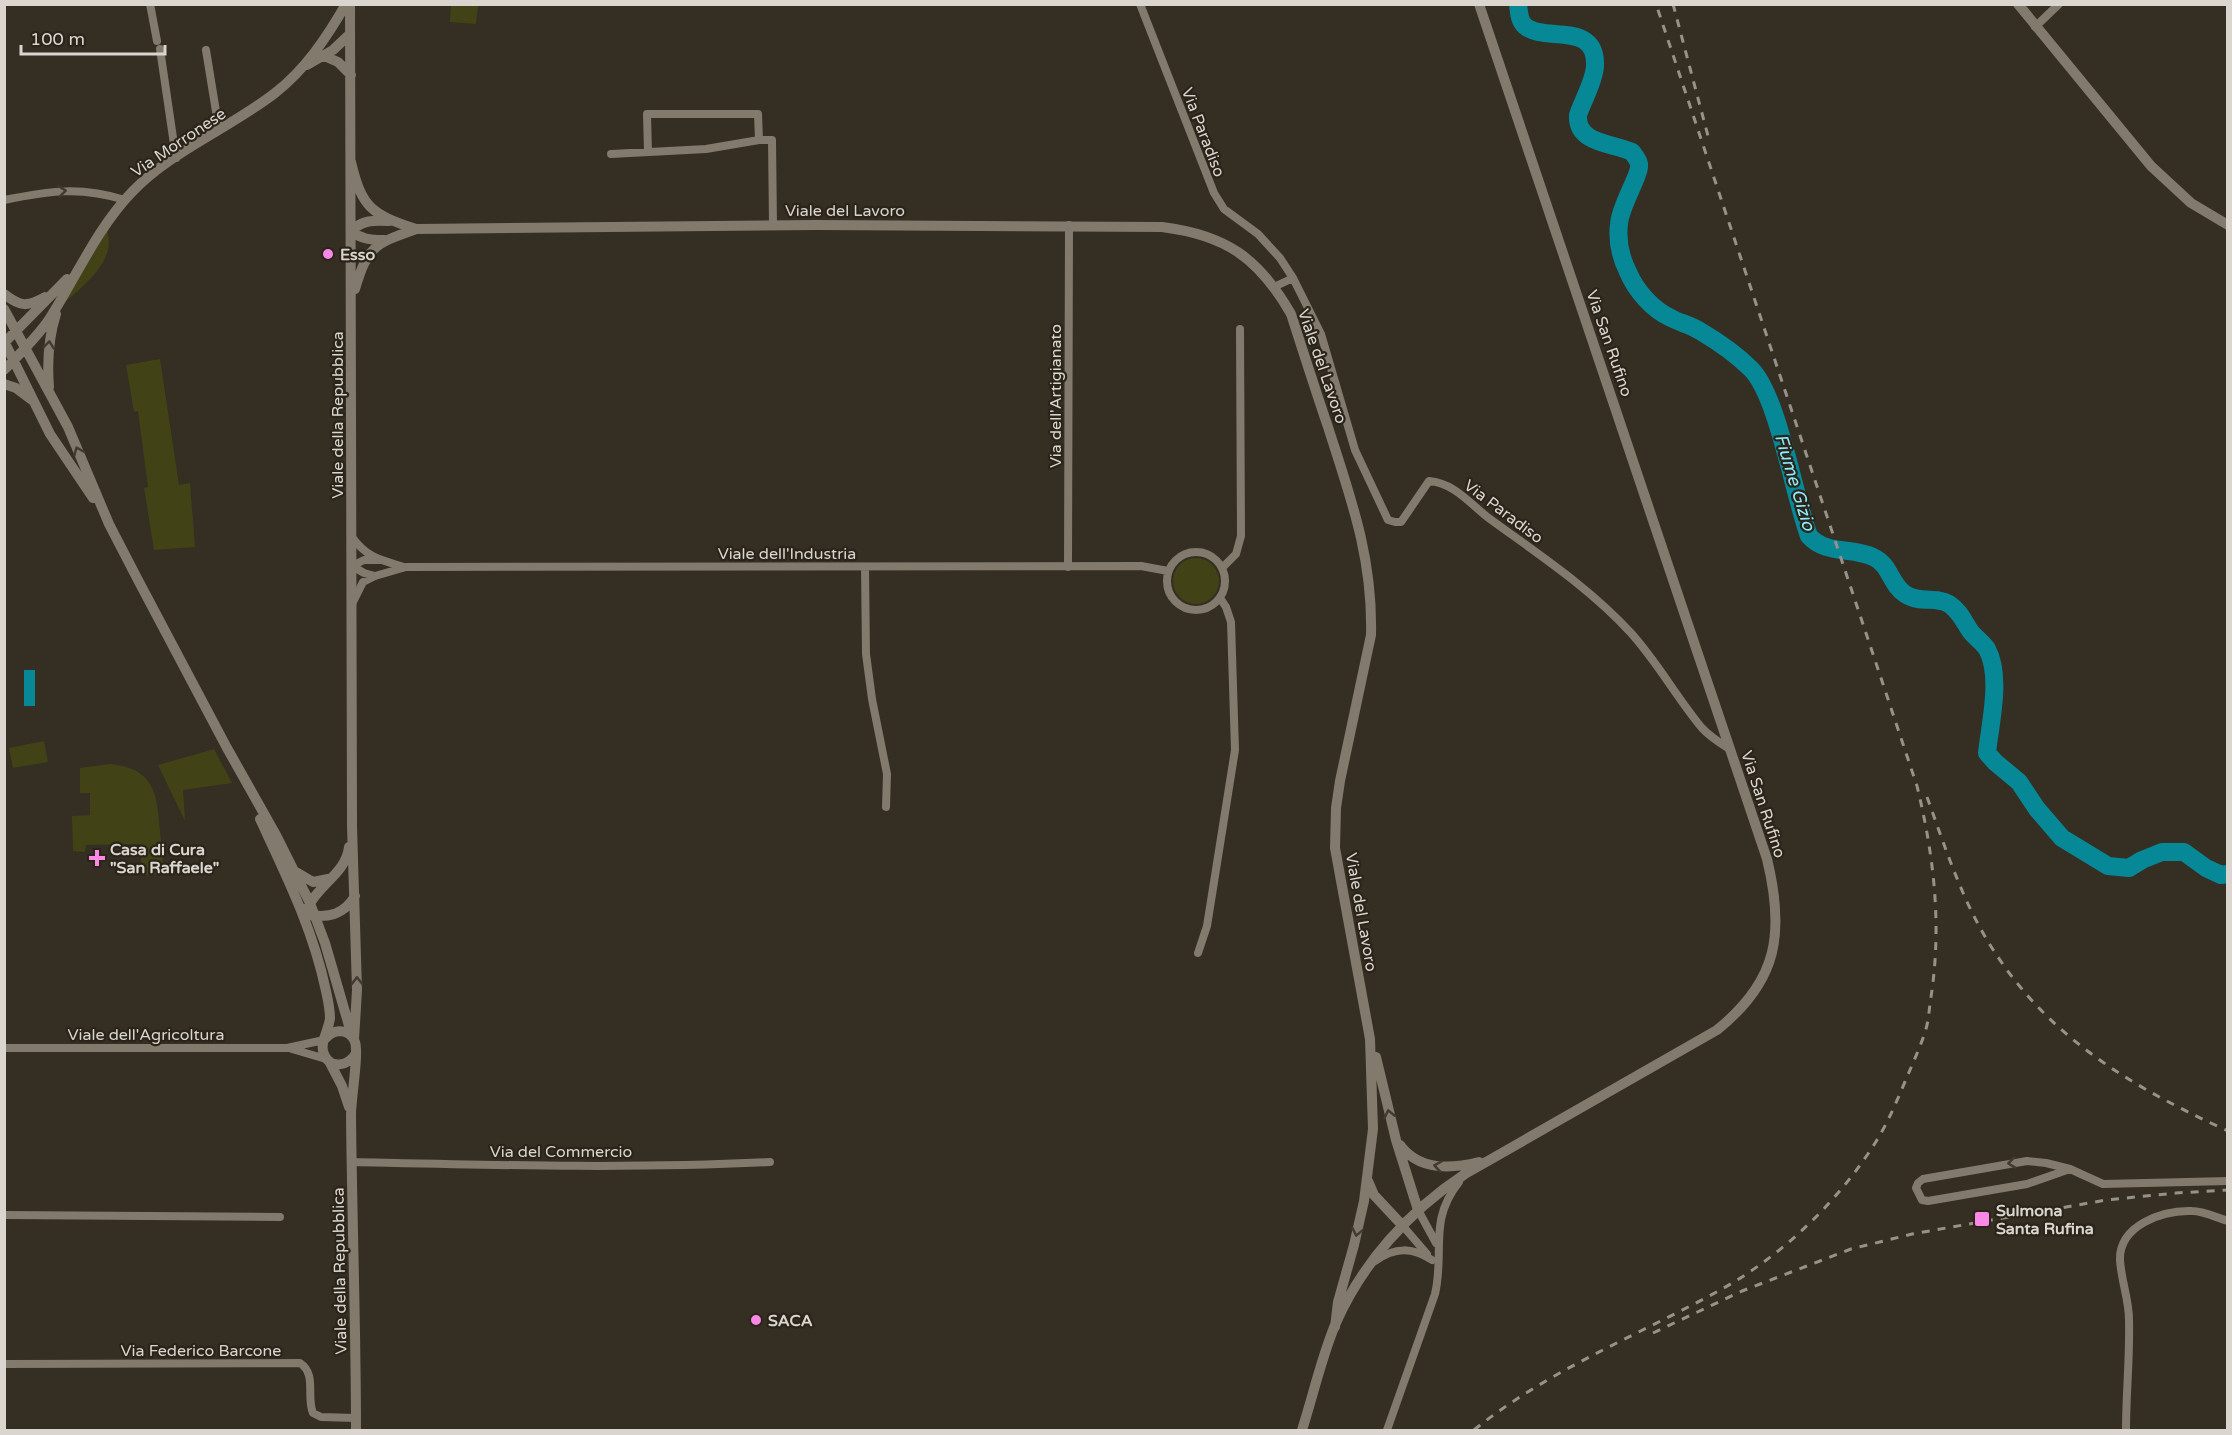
<svg xmlns="http://www.w3.org/2000/svg" width="2232" height="1435" font-family="'Varela Round',sans-serif">
	<style>
		.green { fill: #414317 }
		.water { fill: #068897 }
		.lines { fill: none; stroke-linecap: round; stroke-linejoin: round }
		.river { stroke: #068897; stroke-width: 18 }
		.street { stroke: #817a6d; stroke-width: 8 }
		.secondary { stroke: #817a6d; stroke-width: 10 }
		.rail { stroke: #969289; stroke-width: 3; stroke-dasharray: 8 8; stroke-linecap: butt }
		.oneway { stroke: #403a2f }
		.poi-dot { fill: #fb87e6; stroke: #2a241a; stroke-width: 2 }
		.labels { text-anchor: middle; stroke-width: 4.5; stroke-linejoin: round; paint-order: stroke }
		.street-label { font-size: 16px; fill: #dad6cf; stroke: #2a241a }
		.poi-label { font-size: 16px; font-weight: bold; fill: #dad6cf; stroke: #2a241a; text-anchor: start }
		.water-label { font-size: 18px; font-style: italic; fill: #8deaf9; stroke: #2a241a }
	</style>
	<rect width="100%" height="100%" fill="#342e23"/>
	<path class="green" d="M 451,5 L 478,5 L 476,24 L 450,22 Z
		M 107,231 C 117,261 83,286 63,304 Z
		M 160,359 L 179,485 L 190,483 L 195,547 L 154,550 L 144,488 L 148,487 L 138,411 L 134,412 L 126,365 Z
		M1173 581a23 23 0 1 1 46 0a23 23 0 1 1-46 0Z
		M 44,741 L 48,762 L 13,768 L 9,748 Z
		M 214,749 L 232,783 L 183,790 L 185,821 L 158,765 Z
		M 110,764 C 154,768 157,793 160,831 C 161,845 163,860 164,874 L 142,875 L 140,844 L 86,845 L 85,852 L 73,851 L 72,816 L 90,815 L 90,793 L 80,793 L 80,768 Z"/>
	<path class="water" d="M 24,670 L 35,670 L 35,706 L 24,706 Z"/>
	<g class="lines">
		<path class="river" d="M 1518,4 C 1519,12 1519,21 1525,26 C 1543,43 1597,20 1595,66 C 1594,82 1583,100 1578,115 C 1576,144 1613,143 1632,152 C 1635,156 1638,159 1639,164 C 1641,174 1620,206 1619,224 C 1617,240 1621,258 1628,272 C 1636,291 1653,310 1671,318 C 1680,323 1691,325 1700,331 C 1717,341 1737,355 1751,369 C 1778,396 1794,496 1809,536 C 1826,555 1852,547 1873,557 C 1890,564 1890,584 1905,594 C 1920,604 1936,596 1949,604 C 1960,611 1964,622 1971,632 C 1976,638 1983,643 1987,649 C 2002,676 1990,724 1987,753 L 1995,762 L 2019,782 L 2037,809 L 2062,838 L 2108,866 L 2129,868 L 2142,860 L 2162,852 L 2184,852 L 2206,868 L 2221,875 L 2228,874"/>
		<path class="street" d="M 150,4 L 157,41
			M 1140,4 L 1214,193 L 1224,209 L 1258,234 L 1280,258 L 1293,278 L 1321,334 L 1355,450 L 1388,520 L 1395,522 L 1401,522 L 1429,481 C 1455,483 1471,505 1490,519 C 1538,554 1590,588 1631,633 C 1658,663 1677,698 1702,728 C 1710,737 1720,743 1731,750
			M 2035,27 L 2059,4
			M 160,49 L 176,158
			M 206,50 L 219,130
			M 648,152 L 647,114 L 758,114 L 759,140 L 772,140 L 773,225
			M 611,154 L 706,149 L 759,140
			M 4,200 C 49,191 80,186 125,200
			M 1276,286 L 1293,278
			M 352,537 C 367,558 381,560 404,567
			M1167 581a29 29 0 1 1 58 0a29 29 0 1 1-58 0Z
			M 352,566 L 364,560 L 379,560
			M 352,566 L 364,573 L 375,576
			M 865,567 L 866,654 L 872,699 L 887,774 L 886,807
			M 1068,567 L 1069,225
			M 1222,568 L 1236,554 L 1241,536 L 1240,329
			M 353,602 L 363,582 L 375,576 L 406,567 L 1141,566 L 1168,571
			M 1198,953 L 1207,926 L 1235,750 L 1231,622 L 1226,607 L 1220,598
			M 4,1048 L 287,1048 L 324,1040
			M 292,1049 L 326,1059
			M 352,1162 C 491,1165 631,1169 770,1162
			M 2070,1169 L 2027,1184 L 1928,1201 L 1922,1200 L 1916,1188 L 1918,1183 L 1923,1179 L 2027,1161 L 2046,1163 L 2070,1169 L 2103,1184 L 2228,1181
			M 1418,1210 L 1436,1243
			M 4,1215 L 280,1217
			M 1402,1225 L 1427,1254
			M 1375,1261 C 1395,1247 1412,1247 1432,1260
			M 4,1364 L 300,1363 C 317,1374 306,1397 313,1413 L 321,1417 L 356,1418
			M 1387,1430 L 1435,1294 C 1445,1251 1428,1221 1459,1182
			M 2126,1430 C 2126,1394 2130,1356 2129,1320 C 2129,1299 2121,1280 2120,1260 C 2119,1225 2163,1210 2192,1211 C 2204,1211 2217,1218 2228,1221"/>
		<path class="secondary" d="M 350,4 L 352,826 L 357,990 L 354,1040
			M 2018,4 L 2151,166 L 2191,203 L 2228,225
			M 324,56 L 338,62 L 351,75
			M 307,65 L 333,50 L 350,34
			M 351,162 C 362,208 371,214 416,229 L 816,225 L 1162,227 C 1226,235 1259,258 1291,314 C 1303,351 1315,389 1328,427 C 1351,499 1373,558 1371,635 L 1340,781 L 1336,808 L 1335,848 L 1370,1039 L 1373,1129 L 1364,1201 L 1354,1245 L 1338,1302 L 1335,1327
			M 351,231 C 362,220 374,220 389,221
			M 351,231 C 361,239 370,240 384,240
			M 355,289 C 368,246 374,244 416,229
			M 4,294 C 21,307 27,307 45,297
			M 4,309 L 68,427 L 109,524 L 138,580 L 227,748 L 276,835 L 310,903 L 325,943 L 352,1036
			M 4,341 L 50,434 L 93,498
			M 4,343 L 67,279
			M 4,370 C 19,355 39,335 50,318 C 76,277 98,227 132,192 C 171,151 230,128 275,93 C 305,70 327,37 346,4
			M 4,384 L 16,388 L 32,400
			M 49,387 C 47,361 48,339 56,314
			M 260,819 C 287,877 313,929 326,991 C 328,1000 330,1009 330,1018 C 329,1030 319,1043 324,1054 C 330,1070 349,1066 356,1053
			M 296,872 L 313,882 L 328,879
			M 308,907 C 319,884 346,873 349,847
			M 310,915 C 330,918 344,914 355,896
			M 326,1038 C 335,1028 350,1029 355,1042 C 359,1053 351,1099 351,1115 C 352,1220 356,1325 356,1430
			M 1376,1057 L 1396,1140 L 1418,1210
			M 329,1061 L 342,1086 L 349,1107
			M 1400,1145 C 1419,1171 1451,1169 1479,1162
			M 1368,1181 L 1374,1195 L 1402,1225
			M 1302,1430 C 1313,1396 1321,1359 1335,1325 C 1362,1263 1409,1211 1465,1174 L 1717,1030 C 1778,981 1785,933 1767,859 L 1479,4"/>
		<path class="rail" d="M 1673,4 L 1708,136
			M 1927,797 C 1940,833 1952,869 1968,904 C 2023,1021 2114,1079 2228,1131
			M 1653,1333 L 1742,1291 L 1851,1249 L 1912,1234 L 2106,1200 L 2176,1193 L 2228,1190
			M 1474,1430 C 1548,1370 1639,1335 1722,1289 C 1784,1254 1839,1201 1877,1140 C 1890,1119 1900,1093 1910,1070 C 1915,1058 1921,1045 1925,1032 C 1929,1021 1929,1008 1931,997 C 1942,925 1934,856 1917,786 L 1656,4"/>
	</g>
	<defs><path id="oneway-chevron" d="M-2-3.5L2.5 0L-2 3.5" fill="none" stroke-width="1.6" stroke-linecap="round" stroke-linejoin="round" transform="scale(1.5)"/></defs>
	<g class="oneway">
		<use href="#oneway-chevron" transform="translate(62 191) rotate(-7)"/>
		<use href="#oneway-chevron" transform="translate(49 345) rotate(-84)"/>
		<use href="#oneway-chevron" transform="translate(78 451) rotate(-113)"/>
		<use href="#oneway-chevron" transform="translate(357 981) rotate(-91)"/>
		<use href="#oneway-chevron" transform="translate(1389 1114) rotate(-103)"/>
		<use href="#oneway-chevron" transform="translate(2012 1163) rotate(173)"/>
		<use href="#oneway-chevron" transform="translate(1438 1166) rotate(-171)"/>
		<use href="#oneway-chevron" transform="translate(1357 1232) rotate(102)"/>
	</g>
	<g class="poi-dot">
		<circle cx="328" cy="254" r="6"/>
		<path d="M94 849h6v6h6v6h-6v6h-6v-6h-6v-6h6z"/>
		<rect x="1974" y="1211" width="16" height="16" rx="3"/>
		<circle cx="756" cy="1320" r="6"/>
	</g>
	<g class="labels">
		<g class="street-label">
			<text transform="translate(1204 132) rotate(69)" y="6">Via Paradiso</text>
			<text transform="translate(178 142) rotate(-34)" y="6">Via Morronese</text>
			<text x="845" y="216">Viale del Lavoro</text>
			<text transform="translate(1610 343) rotate(71)" y="6">Via San Rufino</text>
			<text transform="translate(1323 366) rotate(71)" y="6">Viale del Lavoro</text>
			<text transform="translate(1055 396) rotate(-90)" y="6">Via dell'Artigianato</text>
			<text transform="translate(337 415) rotate(-90)" y="6">Viale della Repubblica</text>
			<text transform="translate(1504 511) rotate(37)" y="6">Via Paradiso</text>
			<text x="787" y="559">Viale dell'Industria</text>
			<text transform="translate(1764 804) rotate(72)" y="6">Via San Rufino</text>
			<text transform="translate(1362 912) rotate(80)" y="6">Viale del Lavoro</text>
			<text x="146" y="1040">Viale dell'Agricoltura</text>
			<text x="561" y="1157">Via del Commercio</text>
			<text transform="translate(339 1271) rotate(-91)" y="6">Viale della Repubblica</text>
			<text x="201" y="1356">Via Federico Barcone</text>
		</g>
		<g class="poi-label">
			<text x="340" y="260">Esso</text>
			<text x="110" y="855">Casa di Cura<tspan x="110" dy="18">"San Raffaele"</tspan></text>
			<text x="1996" y="1216">Sulmona<tspan x="1996" dy="18">Santa Rufina</tspan></text>
			<text x="768" y="1326">SACA</text>
		</g>
		<g class="water-label">
			<text transform="translate(1795 482) rotate(73)" y="6">Fiume Gizio</text>
		</g>
	</g>
	<rect width="2232" height="1435" fill="none" stroke="#dad6cf" stroke-width="12"/>
	<path d="M21 45v9h144v-9" fill="none" stroke="#dad6cf" stroke-width="3"/>
	<text x="30" y="45" font-size="18" fill="#dad6cf" stroke="#2a241a" stroke-width="4.5" paint-order="stroke">100 m</text>
</svg>
